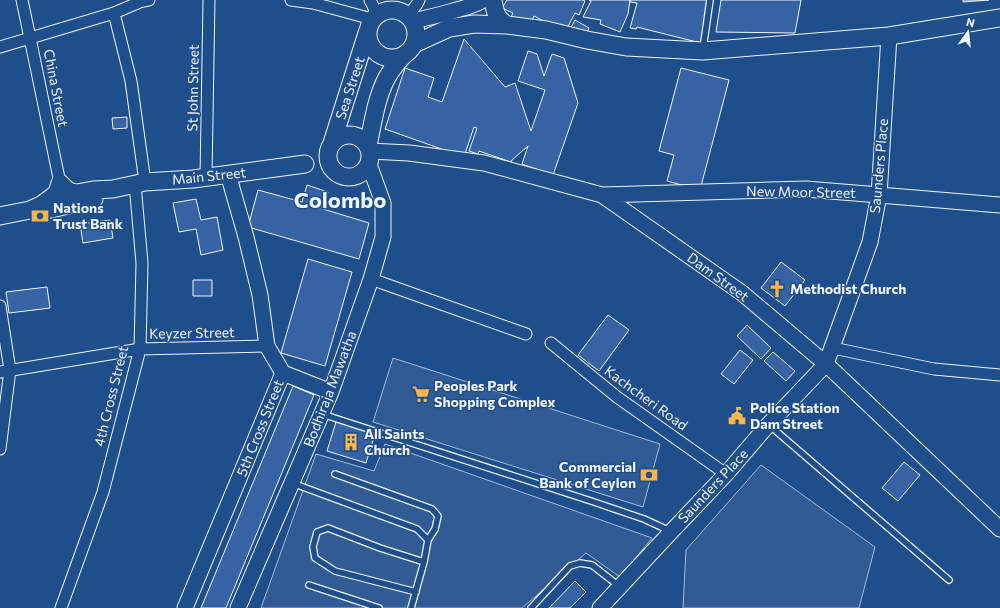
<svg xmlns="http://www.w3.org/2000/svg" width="1000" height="608" font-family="Commissioner,sans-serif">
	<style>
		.built { fill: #305b95; stroke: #a8bbd7 }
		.building { fill: #3563a3; stroke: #f2f6ff }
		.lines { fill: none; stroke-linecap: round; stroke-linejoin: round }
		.lane-casing { stroke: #f2f6ff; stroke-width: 8 }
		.street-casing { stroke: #f2f6ff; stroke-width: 13 }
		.secondary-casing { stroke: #f2f6ff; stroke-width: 17 }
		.primary-casing { stroke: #f2f6ff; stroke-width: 19 }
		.lane { stroke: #1f4e8c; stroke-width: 5.5 }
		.street { stroke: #1f4e8c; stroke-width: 11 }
		.secondary { stroke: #1f4e8c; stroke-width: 15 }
		.primary { stroke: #1f4e8c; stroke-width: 17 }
		.labels { text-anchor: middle; stroke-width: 3; stroke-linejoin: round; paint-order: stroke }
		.street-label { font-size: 14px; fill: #f2f6ff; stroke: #1f4e8c }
		.poi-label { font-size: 14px; font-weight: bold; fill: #f2f6ff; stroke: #1f4e8c; text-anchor: start }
		.town-label { font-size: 22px; font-weight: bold; fill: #f2f6ff; stroke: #1f4e8c }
	</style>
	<rect width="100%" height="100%" fill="#1f4e8c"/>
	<path class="built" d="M 393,358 L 660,444 L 643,507 L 373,422 Z
		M 385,444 L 652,538 L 620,577 L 586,553 L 522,608 L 261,608 L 316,454 L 374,471 Z
		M 761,465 L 875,547 L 859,608 L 683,608 L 686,550 Z"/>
	<path class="building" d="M 507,0 L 583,0 L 585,1 L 579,15 L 575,13 L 565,32 L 534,16 L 529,26 L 511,17 L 513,13 L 502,8 Z
		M 589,0 L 630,0 L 628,14 L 620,32 L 600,24 L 601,20 L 583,17 L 591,1 Z
		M 630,0 L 706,0 L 712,1 L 701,43 L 637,27 L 636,29 L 630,28 L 637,3 L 630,2 Z
		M 721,0 L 801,0 L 795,33 L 716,32 Z
		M 963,0 L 989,0 L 963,2 Z
		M 575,20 L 589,28 L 584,39 L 569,31 Z
		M 464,39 L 505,87 L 515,83 L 531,131 L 545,90 L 518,81 L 528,51 L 537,54 L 544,76 L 552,54 L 564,58 L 578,103 L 553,175 L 522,164 L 528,146 L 512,160 L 511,162 L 479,151 L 478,154 L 469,151 L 477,128 L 474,127 L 464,157 L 385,129 L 405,68 L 434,78 L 428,97 L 442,102 Z
		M 681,68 L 729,80 L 700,190 L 667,181 L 674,155 L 659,151 Z
		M 127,117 L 127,128 L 113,129 L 112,118 Z
		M 307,185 L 328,192 L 323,209 L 369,223 L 359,259 L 248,227 L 258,190 L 302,202 Z
		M 196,199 L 201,220 L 217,217 L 223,250 L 201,255 L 196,229 L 179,232 L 173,203 Z
		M 110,220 L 113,238 L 83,243 L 80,224 Z
		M 308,259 L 352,272 L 325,366 L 281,353 Z
		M 781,262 L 805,280 L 785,306 L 761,288 Z
		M 193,280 L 212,280 L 212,296 L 193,296 Z
		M 47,287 L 50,308 L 9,313 L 6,292 Z
		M 608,315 L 629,330 L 599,371 L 578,355 Z
		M 747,325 L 771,348 L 761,359 L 737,336 Z
		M 740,350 L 753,360 L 734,384 L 721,374 Z
		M 773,352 L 795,371 L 786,381 L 764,361 Z
		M 293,386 L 314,395 L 226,608 L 201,608 Z
		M 336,422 L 375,434 L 366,463 L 327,451 Z
		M 904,462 L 920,475 L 898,501 L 882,488 Z
		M 575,581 L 586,592 L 570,608 L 549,608 Z"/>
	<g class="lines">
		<g class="lane-casing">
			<path id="lane" d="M 703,49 L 710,0
				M 322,414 L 591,501 L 644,519 L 670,531
				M 769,425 L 949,580
				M 335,474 L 432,509 L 438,516 L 435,529 L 428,540
				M 292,483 L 417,529 L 428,540 L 424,562 L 411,608
				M 309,585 L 379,608
				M 416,592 L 335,571 L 315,558 L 313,547 L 317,532 L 328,528 L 380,548 L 424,562
				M 531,608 L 570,566 L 580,563 L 592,565 L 619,586"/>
		</g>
		<g class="street-casing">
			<path id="street" d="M 22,0 L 30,38 L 60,183
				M 291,0 L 313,3 L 372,19
				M 370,0 L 377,14
				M 114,13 L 131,81 L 145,182
				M 408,16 L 417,4 L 419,0
				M 0,47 L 114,13 L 140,2 L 149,0
				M 206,177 L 209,0
				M 371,279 L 526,334
				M 0,306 L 10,370 L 0,449
				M 551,343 L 617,397 L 726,474
				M 833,348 L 934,369 L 1000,375
				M 0,372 L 140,349 L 267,346
				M 61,608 L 103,492 L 140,349 L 142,263 L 135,184"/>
		</g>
		<g class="secondary-casing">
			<path id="secondary" d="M 413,21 C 426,18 440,15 453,11 C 463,8 474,6 483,0
				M 370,151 L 409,153 L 484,163 L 602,195 L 742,293 L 826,364 L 1000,529
				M 228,174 L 246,237 L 260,295 L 267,346 L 283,373
				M 602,195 L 806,189 L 879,195 L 1000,205
				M 283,373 L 331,392
				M 185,608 L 283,373
				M 238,608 L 331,392 L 371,279 L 383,237 L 383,203 L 369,164
				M 600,608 L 671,532 L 726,474 L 768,425 L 826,364 L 870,242 L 879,195 L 889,36"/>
		</g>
		<g class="primary-casing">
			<path id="primary" d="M 493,0 C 495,12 496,18 507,25
				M368 34a24 24 0 1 1 48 0a24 24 0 1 1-48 0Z
				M 414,44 L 449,28 L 474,24 L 507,25 L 546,30 L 587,40 L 626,47 L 703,51 L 889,36 L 1000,18
				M328 156a21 21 0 1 1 42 0a21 21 0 1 1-42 0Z
				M 332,143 L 367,33
				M 368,146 C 373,122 377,91 391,71 C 395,65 400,59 405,54
				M 37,210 L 51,209 L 94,199
				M 0,216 L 30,210 L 41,205 L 52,197 L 57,193 L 60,183 L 66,189 L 71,192 L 77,193 L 93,190 L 113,189 L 145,182 L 193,179 L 305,164"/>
		</g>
		<use href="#lane" class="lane"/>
		<use href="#street" class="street"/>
		<use href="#secondary" class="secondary"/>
		<use href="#primary" class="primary"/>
	</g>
	<defs>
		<g id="bank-bare" transform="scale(1.38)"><path d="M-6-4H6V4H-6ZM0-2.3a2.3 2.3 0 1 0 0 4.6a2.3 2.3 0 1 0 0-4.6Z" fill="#ffb74d" stroke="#1f4e8c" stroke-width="2.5" paint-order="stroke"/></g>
		<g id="church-bare" transform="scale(1.38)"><path d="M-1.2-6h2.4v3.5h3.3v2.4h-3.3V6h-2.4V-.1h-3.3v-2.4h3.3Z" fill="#ffb74d" stroke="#1f4e8c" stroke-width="2.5" paint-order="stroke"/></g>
		<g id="supermarket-bare" transform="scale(1.38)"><path d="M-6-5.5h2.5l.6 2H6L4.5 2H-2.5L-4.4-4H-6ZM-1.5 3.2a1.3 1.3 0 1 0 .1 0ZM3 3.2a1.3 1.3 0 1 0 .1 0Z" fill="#ffb74d" stroke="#1f4e8c" stroke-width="2.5" paint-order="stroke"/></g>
		<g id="civic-bare" transform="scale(1.38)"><path d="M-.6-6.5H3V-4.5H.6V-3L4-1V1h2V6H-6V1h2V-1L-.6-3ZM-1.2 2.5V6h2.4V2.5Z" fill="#ffb74d" stroke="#1f4e8c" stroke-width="2.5" paint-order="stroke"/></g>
		<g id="building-bare" transform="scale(1.38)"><path d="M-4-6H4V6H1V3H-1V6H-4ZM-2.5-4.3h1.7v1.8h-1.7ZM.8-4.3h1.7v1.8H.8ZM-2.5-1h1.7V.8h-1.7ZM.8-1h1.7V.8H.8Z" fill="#ffb74d" stroke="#1f4e8c" stroke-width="2.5" paint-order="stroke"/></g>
	</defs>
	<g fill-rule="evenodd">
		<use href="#bank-bare" x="40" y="216"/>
		<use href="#church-bare" x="777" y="289"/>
		<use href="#supermarket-bare" x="421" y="394"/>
		<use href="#civic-bare" x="737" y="416"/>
		<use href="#building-bare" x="351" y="442"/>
		<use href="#bank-bare" x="649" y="475"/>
	</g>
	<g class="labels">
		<g class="street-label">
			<text transform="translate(56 88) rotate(79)" y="5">China Street</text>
			<text transform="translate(193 88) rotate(-89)" y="5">St John Street</text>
			<text transform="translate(350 88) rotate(-72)" y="5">Sea Street</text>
			<text transform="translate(879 166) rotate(-85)" y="5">Saunders Place</text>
			<text transform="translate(209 176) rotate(-6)" y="5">Main Street</text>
			<text transform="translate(801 192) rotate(1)" y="5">New Moor Street</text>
			<text transform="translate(718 277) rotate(36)" y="5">Dam Street</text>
			<text transform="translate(192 333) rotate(-1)" y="5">Keyzer Street</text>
			<text transform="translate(330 389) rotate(-69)" y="5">Bodhiraja Mawatha</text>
			<text transform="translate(111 396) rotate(-76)" y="5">4th Cross Street</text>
			<text transform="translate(646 398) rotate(36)" y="5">Kachcheri Road</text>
			<text transform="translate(260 428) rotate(-68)" y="5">5th Cross Street</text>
			<text transform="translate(713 486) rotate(-47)" y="5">Saunders Place</text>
		</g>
		<g class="poi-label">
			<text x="53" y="213">Nations<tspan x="53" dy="16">Trust Bank</tspan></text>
			<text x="790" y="294">Methodist Church</text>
			<text x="434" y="391">Peoples Park<tspan x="434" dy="16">Shopping Complex</tspan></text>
			<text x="750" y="413">Police Station<tspan x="750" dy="16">Dam Street</tspan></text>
			<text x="364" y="439">All Saints<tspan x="364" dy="16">Church</tspan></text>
			<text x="636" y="472" text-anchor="end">Commercial<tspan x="636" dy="16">Bank of Ceylon</tspan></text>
		</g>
		<g class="town-label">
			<text x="340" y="208">Colombo</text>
		</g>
	</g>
	<g transform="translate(968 32) rotate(15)" stroke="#1f4e8c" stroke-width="3" paint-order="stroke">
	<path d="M0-3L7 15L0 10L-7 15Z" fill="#f2f6ff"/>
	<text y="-6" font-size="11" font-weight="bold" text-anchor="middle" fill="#f2f6ff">N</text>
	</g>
</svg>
